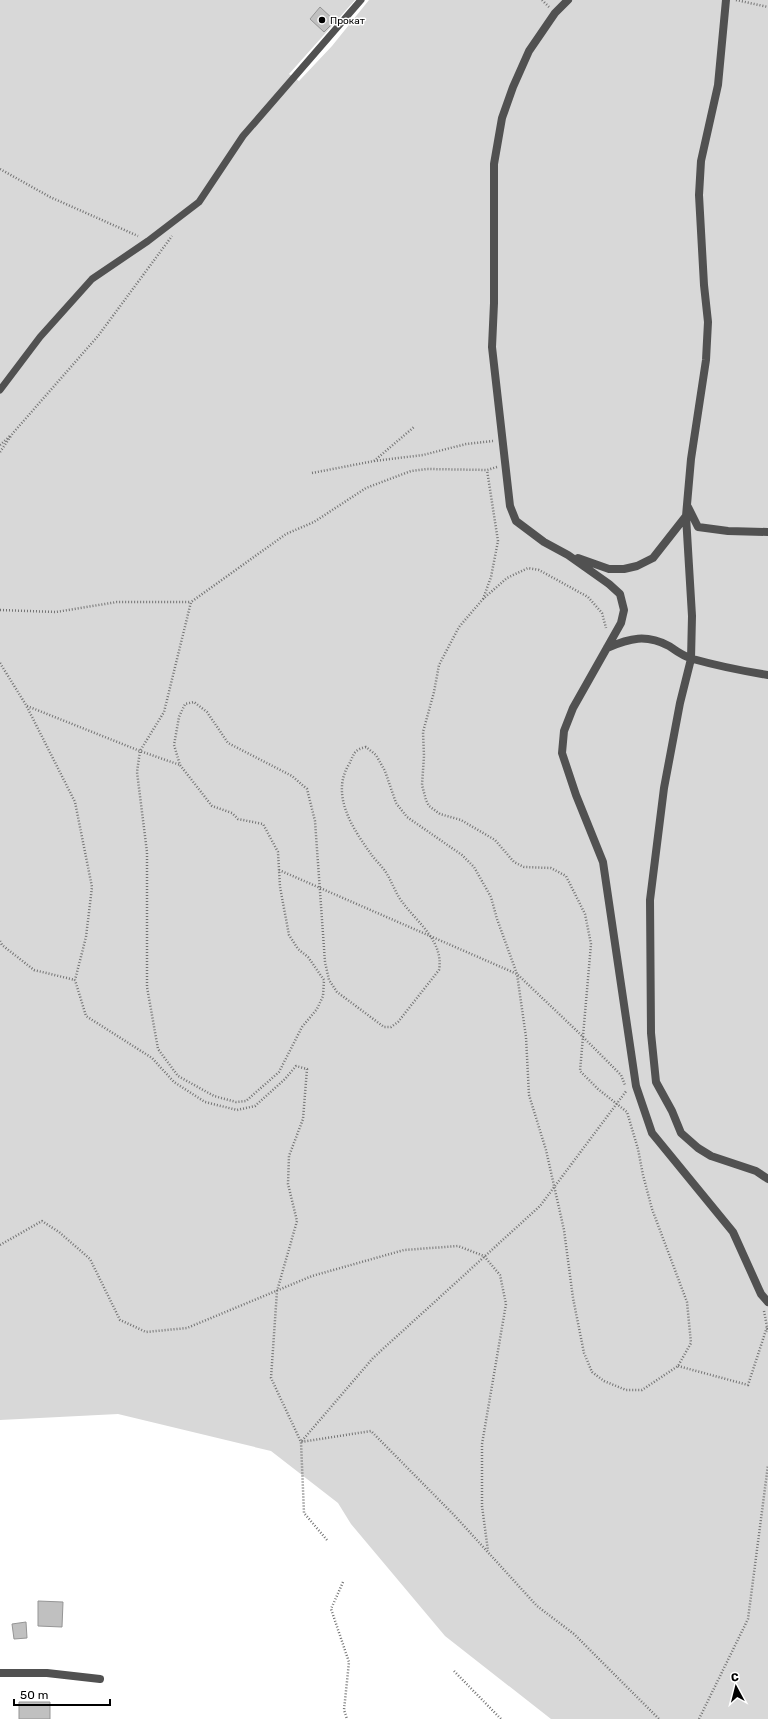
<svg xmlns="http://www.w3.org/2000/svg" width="768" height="1719" font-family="Rubik,sans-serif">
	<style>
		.green { fill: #d8d8d8 }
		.building { fill: #c0c0c0; stroke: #959595 }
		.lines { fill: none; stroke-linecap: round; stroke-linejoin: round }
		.path { stroke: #737373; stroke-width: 2.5; stroke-dasharray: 1 2; stroke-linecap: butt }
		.lane { stroke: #515151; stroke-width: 7 }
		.street { stroke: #515151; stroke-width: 8 }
		.poi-dot { fill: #000; stroke: #fff; stroke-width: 1.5 }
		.labels { text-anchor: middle; stroke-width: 3; stroke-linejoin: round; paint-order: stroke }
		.poi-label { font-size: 10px; fill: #000; stroke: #fff; text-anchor: start }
	</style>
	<rect width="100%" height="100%" fill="#fff"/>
	<path class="green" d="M 0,0 L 355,0 L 289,74 L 299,81 L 332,46 L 369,0 L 768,0 L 768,1719 L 551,1719 L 445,1636 L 351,1524 L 338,1503 L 271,1451 L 118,1414 L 0,1420 Z"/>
	<path class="building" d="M 320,7 L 335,21 L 324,32 L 310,19 Z
		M 38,1601 L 63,1602 L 62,1627 L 38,1626 Z
		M 26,1622 L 27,1638 L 14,1639 L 12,1624 Z
		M 19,1702 L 50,1702 L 50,1719 L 19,1719 Z"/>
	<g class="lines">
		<path class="path" d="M 542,0 L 549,7
			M 736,0 L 768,7
			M 0,169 L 50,197 L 138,236
			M 0,445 L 10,436
			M 0,452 L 13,433 L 98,336 L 172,236
			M 374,461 L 423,455 L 466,444 L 493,441
			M 497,467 L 487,470 L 427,469 L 411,471 L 366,488 L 314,522 L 286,534 L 191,602 L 164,712 L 140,751 L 137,772 L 147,852 L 147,987 L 158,1049 L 178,1076 L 214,1096 L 236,1102 L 246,1101 L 279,1072 L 302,1027 L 317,1009 L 323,996 L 324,980 L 308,957 L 298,949 L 289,935 L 280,887 L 278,852 L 263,824 L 238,819 L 232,813 L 212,806 L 180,765 L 174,745 L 179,717 L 185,704 L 194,702 L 207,712 L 228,743 L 292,776 L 307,789 L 315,821 L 325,962 L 329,980 L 337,992 L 384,1027 L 391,1027 L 398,1022 L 439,970 C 444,942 418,923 403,903 C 395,893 392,881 385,871 C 381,865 375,860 371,854 C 353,829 331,796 348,766 C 354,756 352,750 366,747 L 376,755 L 385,771 L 396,803 L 407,817 L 462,855 L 474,867 L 491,897 L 497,919 L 517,974 L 526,1037 L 529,1095 L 546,1150 L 564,1230 L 573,1298 L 584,1353 L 592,1372 L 604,1381 L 626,1390 L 642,1390 L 678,1366 L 691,1343 L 687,1302 L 652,1209 L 643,1175 L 638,1149 L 627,1112 L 598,1089 L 580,1071 L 591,944 L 585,914 L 566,876 L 551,868 L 524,867 L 514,862 L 495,840 L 461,820 L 440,814 L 429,806 L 426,800 L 422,785 L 424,756 L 423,732 L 434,692 L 439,665 L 450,644 L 459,627 L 483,599 L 507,578 L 528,568 L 539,570 L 588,597 L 602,613 L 606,628
			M 312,473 L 374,461 L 414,427
			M 483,599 L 491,577 L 498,541 L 487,470
			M 0,610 L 56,612 L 117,602 L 190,602
			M 0,663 L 26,705 L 75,802 L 92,887 L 86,937 L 75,980 L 86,1016 L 152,1058 L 174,1082 L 205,1102 L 237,1110 L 255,1106 L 285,1079 L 296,1066 L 307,1069 L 303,1119 L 289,1156 L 288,1184 L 297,1221 L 277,1291 L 271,1378 L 301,1442 L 371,1431 L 454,1515 L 537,1606 L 574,1634 L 659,1719
			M 27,706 L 140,751 L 180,765
			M 279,870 L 517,974 L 577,1031 L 621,1075 L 625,1085
			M 0,941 L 2,945 L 34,970 L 75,980
			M 0,1245 L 42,1221 L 59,1232 L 90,1259 L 120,1320 L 146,1332 L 187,1328 L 312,1276 L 404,1250 L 458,1246 L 484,1256 L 500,1275 L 506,1304 L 482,1444 L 482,1506 L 488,1551
			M 764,1311 L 768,1332
			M 678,1366 L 748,1385 L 767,1327
			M 327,1540 L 304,1513 L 301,1442 L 373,1358 L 540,1206 L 627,1090
			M 343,1582 L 331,1609 L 349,1662 L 344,1710 L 347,1719
			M 454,1671 L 501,1719
			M 699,1719 L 748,1619 L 768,1465"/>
		<path class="lane" d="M 0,390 L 40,337 L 92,279 L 148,241 L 199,202 L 243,136 L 361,0"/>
		<path class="street" d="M 568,0 L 555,13 L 529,51 L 513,87 L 502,118 L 494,164 L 494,303 L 492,347 L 510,506 L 516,521 L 544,542 L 568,555 L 609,584 L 620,594 L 624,610 L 621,623 L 573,708 L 564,731 L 562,753 L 576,795 L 603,862 L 636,1086 L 652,1133 L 733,1232 L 761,1294 L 768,1302
			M 726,0 L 718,85 L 701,161 L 699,195 L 704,285 L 708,322 L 706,360 L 691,459 L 686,516 L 692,616 L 691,659 L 680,703 L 664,788 L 650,900 L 651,1033 L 656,1082 L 672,1111 L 681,1133 L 698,1148 L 711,1156 L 756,1171 L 768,1179
			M 688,507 L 698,527 L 728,531 L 768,532
			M 578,558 L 609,569 L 624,569 L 637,566 L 653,558 L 686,516
			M 607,648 C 630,638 646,634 669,646 C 676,651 684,657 693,659 C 718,666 743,671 768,675
			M 0,1673 L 47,1673 L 100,1679"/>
	</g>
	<circle class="poi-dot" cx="322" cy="20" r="4"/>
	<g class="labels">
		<g class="poi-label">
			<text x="330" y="24">Прокат</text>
		</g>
	</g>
	<g transform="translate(736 1687) rotate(353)" stroke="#ffffff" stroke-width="3" paint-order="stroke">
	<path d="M0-3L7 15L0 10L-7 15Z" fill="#000000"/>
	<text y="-6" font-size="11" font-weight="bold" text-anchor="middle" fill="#000000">С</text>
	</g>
	<path d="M14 1699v6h96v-6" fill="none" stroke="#000000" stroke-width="2"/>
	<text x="20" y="1699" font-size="12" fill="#000000" stroke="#ffffff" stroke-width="3" paint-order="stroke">50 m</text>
</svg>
